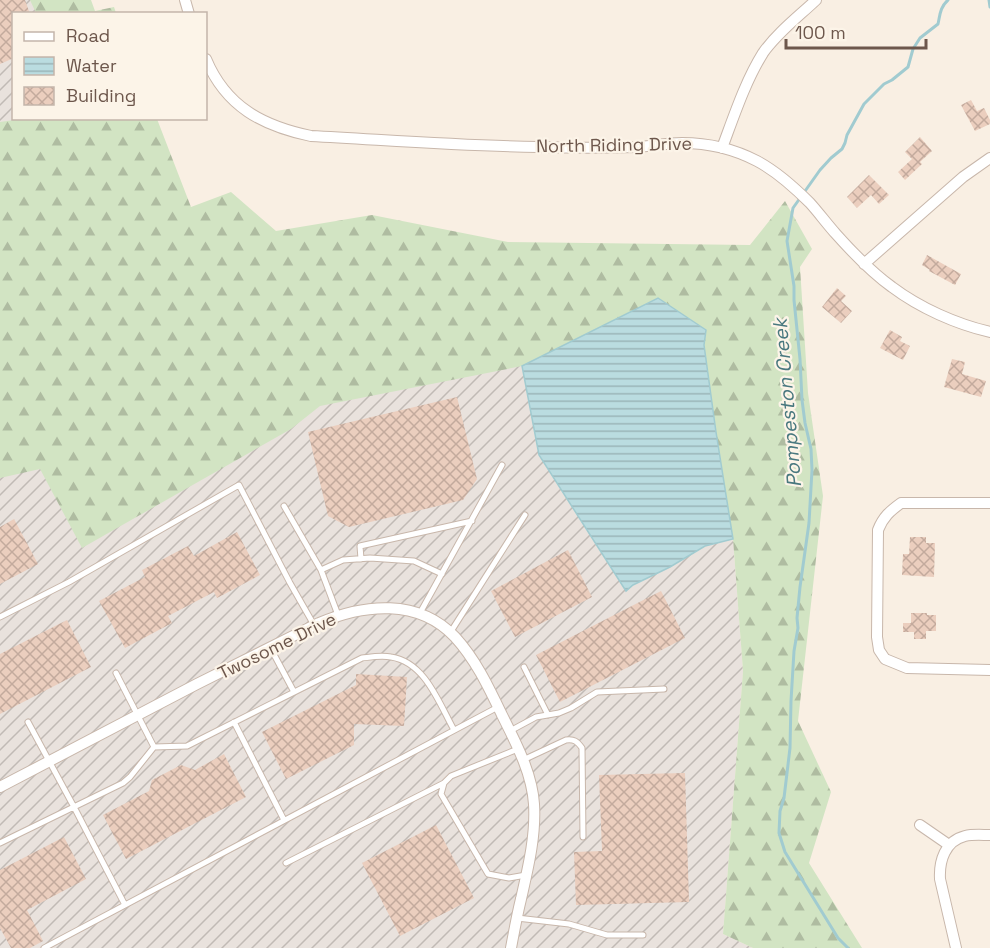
<svg xmlns="http://www.w3.org/2000/svg" width="990" height="948" font-family="'Space Grotesk',sans-serif">
	<style>
		.industrial { fill: url(#industrial-furrows) }
		.forest { fill: url(#forest-firs) }
		.water { fill: url(#water-rules); stroke: #a1cbd0; stroke-width: 1.5 }
		.lines { fill: none; stroke-linecap: round; stroke-linejoin: round }
		.stream { stroke: #a1cbd0; stroke-width: 3 }
		.building { fill: url(#building-cross-hatch) }
		.service-casing { stroke: #c8b7ab; stroke-width: 7 }
		.minor-casing { stroke: #c8b7ab; stroke-width: 12 }
		.service { stroke: #fff; stroke-width: 5 }
		.minor { stroke: #fff; stroke-width: 10 }
		.labels { text-anchor: middle; stroke-width: 4.5; stroke-linejoin: round; paint-order: stroke }
		.street-label { font-size: 18px; fill: #6d574c; stroke: #fcf4e8 }
		.water-label { font-size: 20px; font-style: italic; fill: #49787f; stroke: #fcf4e8 }
	</style>
	<defs>
		<pattern id="industrial-furrows" width="10" height="10" patternUnits="userSpaceOnUse" patternTransform="scale(1.5)"><rect width="10" height="10" fill="#e9e2dd"/><path d="M-1 1l2-2M0 10L10 0M9 11l2-2" fill="none" stroke="#c1bab5"/></pattern>
		<pattern id="forest-firs" width="22" height="20" patternUnits="userSpaceOnUse" patternTransform="scale(1.5)"><rect width="22" height="20" fill="#d2e4c3"/><path d="M5 1l3.5 6h-7zM16 11l3.5 6h-7z" fill="#afbca1"/></pattern>
		<pattern id="water-rules" width="6" height="5" patternUnits="userSpaceOnUse" patternTransform="scale(1.5)"><rect width="6" height="5" fill="#badce0"/><path d="M0 2.5h6" fill="none" stroke="#9bb5b8"/></pattern>
		<pattern id="building-cross-hatch" width="8" height="8" patternUnits="userSpaceOnUse" patternTransform="scale(1.5)"><rect width="8" height="8" fill="#ebcebe"/><path d="M0 0l8 8M0 8l8-8" fill="none" stroke="#c3aa9d"/></pattern>
	</defs>
	<rect width="100%" height="100%" fill="#f9efe3"/>
	<path class="industrial" d="M 0,0 L 88,0 L 93,13 L 14,14 L 14,118 L 135,119 L 245,303 L 686,281 L 733,539 L 743,671 L 723,934 L 753,948 L 0,948 Z"/>
	<path class="forest" d="M 30,0 L 91,0 L 95,11 L 114,7 L 116,13 L 36,13 Z
		M 15,118 L 157,119 L 191,207 L 231,192 L 276,231 L 372,215 L 508,242 L 750,245 L 785,201 L 812,249 L 800,267 L 808,393 L 823,496 L 798,721 L 831,792 L 809,863 L 862,948 L 753,948 L 723,934 L 743,671 L 733,539 L 716,432 L 704,345 L 706,330 L 658,299 L 522,366 L 320,406 L 291,429 L 82,548 L 40,469 L 0,478 L 0,122 L 14,120 Z"/>
	<path class="water" d="M 658,298 L 706,330 L 704,345 L 716,432 L 733,539 L 705,546 L 670,567 L 633,585 L 626,591 L 539,455 L 522,366 Z"/>
	<g class="lines">
		<path class="stream" d="M 989,0 L 990,7
			M 848,948 L 838,938 L 785,852 L 779,833 L 780,811 L 784,798 L 790,748 L 791,701 L 794,651 L 798,628 L 797,618 L 800,587 L 809,523 L 812,470 L 811,449 L 805,423 L 802,400 L 800,359 L 794,300 L 794,286 L 787,241 L 793,208 L 820,170 L 831,158 L 842,149 L 845,143 L 847,135 L 864,104 L 884,84 L 892,80 L 908,67 L 913,49 L 920,38 L 938,24 C 940,15 940,7 948,0"/>
	</g>
	<path class="building" d="M 0,0 L 25,0 L 30,14 L 14,14 L 14,58 L 0,64 Z
		M 971,100 L 977,111 L 984,108 L 990,120 L 990,124 L 975,131 L 961,105 Z
		M 920,137 L 932,151 L 920,162 L 922,164 L 905,180 L 898,172 L 912,159 L 905,152 Z
		M 869,175 L 889,195 L 879,204 L 871,195 L 857,208 L 847,197 Z
		M 927,255 L 961,274 L 955,285 L 929,271 L 930,270 L 922,265 Z
		M 837,288 L 846,296 L 841,301 L 852,311 L 841,323 L 822,307 Z
		M 890,330 L 902,337 L 900,341 L 910,346 L 903,360 L 880,348 Z
		M 952,359 L 965,362 L 962,374 L 986,381 L 981,397 L 944,387 Z
		M 457,397 L 477,479 L 463,500 L 349,527 L 328,516 L 308,432 Z
		M 14,519 L 38,564 L 0,584 L 0,527 Z
		M 237,532 L 260,575 L 217,598 L 214,592 L 168,616 L 172,623 L 125,648 L 99,601 L 145,577 L 142,570 L 188,546 L 194,556 Z
		M 910,537 L 926,537 L 926,543 L 935,543 L 934,577 L 902,575 L 903,554 L 909,554 Z
		M 568,550 L 592,597 L 515,637 L 491,591 Z
		M 661,591 L 685,638 L 560,702 L 536,655 Z
		M 911,613 L 927,613 L 927,615 L 936,615 L 936,631 L 926,631 L 926,639 L 914,639 L 914,632 L 903,632 L 903,623 L 911,623 Z
		M 67,620 L 91,667 L 0,714 L 0,654 Z
		M 356,674 L 407,677 L 404,726 L 354,724 L 354,745 L 286,779 L 262,732 L 356,685 Z
		M 224,754 L 246,797 L 126,859 L 103,815 L 149,791 L 152,780 L 181,765 L 195,770 Z
		M 685,773 L 689,902 L 576,905 L 574,852 L 602,851 L 599,775 Z
		M 436,825 L 474,898 L 400,936 L 362,863 Z
		M 64,837 L 86,879 L 27,910 L 43,941 L 30,948 L 11,948 L 0,928 L 0,870 Z"/>
	<g class="lines">
		<g class="service-casing">
			<path id="service" d="M 284,506 L 321,570
				M 361,559 L 360,546 L 472,521
				M 420,613 L 502,465
				M 338,615 L 321,570 L 343,560 L 370,558 L 414,561 L 442,574
				M 0,617 L 69,582 L 239,485 L 290,583 L 314,625
				M 450,633 L 525,515
				M 270,647 L 294,692
				M 524,667 L 548,715
				M 116,673 L 154,747
				M 28,722 L 74,807 L 125,905
				M 234,722 L 284,820
				M 510,731 L 536,717 L 559,713 L 571,708 L 597,692 L 664,689
				M 518,749 L 451,776 L 444,783 L 441,794 L 488,874 L 509,878 L 526,875
				M 523,760 L 566,740 C 574,739 577,741 582,748 L 583,837
				M 0,843 L 123,783 L 130,777 L 154,747 L 187,746 L 362,658 C 371,657 381,655 391,657 C 425,662 439,703 454,730
				M 286,863 L 444,783
				M 517,918 L 569,924 L 607,935 L 643,935
				M 44,948 L 498,707"/>
		</g>
		<g class="minor-casing">
			<path id="minor" d="M 185,0 L 189,14
				M 206,59 C 226,107 263,126 311,136 C 387,140 462,146 538,147 C 571,148 604,148 637,147 C 652,146 667,143 682,143 C 708,143 734,149 757,161 C 776,171 794,187 810,203 C 819,213 827,224 836,234 C 853,253 871,272 892,287 C 920,308 956,324 990,332
				M 722,148 C 734,116 745,82 763,53 C 777,33 798,17 816,0
				M 864,264 L 963,177 L 990,158
				M 990,503 L 901,503 C 890,511 883,517 878,530 L 877,637 L 879,650 L 885,659 L 907,668 L 990,670
				M 0,787 L 197,684 L 319,623 C 364,604 418,598 455,637 C 476,660 489,688 502,715 C 516,743 532,773 534,804 C 536,836 528,868 521,899 C 517,915 514,932 511,948
				M 920,825 L 949,845
				M 956,948 L 940,879 C 939,861 945,841 965,836 C 973,834 982,835 990,835"/>
		</g>
		<use href="#service" class="service"/>
		<use href="#minor" class="minor"/>
	</g>
	<g class="labels">
		<g class="street-label">
			<text transform="translate(614 145) rotate(-1)" y="6">North Riding Drive</text>
			<text transform="translate(277 646) rotate(-26)" y="6">Twosome Drive</text>
		</g>
		<g class="water-label">
			<text transform="translate(787 403) rotate(-95)" y="7">Pompeston Creek</text>
		</g>
	</g>
	<rect x="12" y="12" width="195" height="108" fill="#fcf4e8" stroke="#c3b5aa" stroke-width="1.5"/>
	<rect x="24" y="32" width="30" height="9" fill="#ffffff" stroke="#c3b5aa" stroke-width="1.5"/>
	<text x="66" y="42" font-size="18" fill="#6d574c">Road</text>
	<rect x="24" y="57" width="30" height="18" fill="url(#water-rules)" stroke="#c3b5aa" stroke-width="1.5"/>
	<text x="66" y="72" font-size="18" fill="#6d574c">Water</text>
	<rect x="24" y="87" width="30" height="18" fill="url(#building-cross-hatch)" stroke="#c3b5aa" stroke-width="1.5"/>
	<text x="66" y="102" font-size="18" fill="#6d574c">Building</text>
	<path d="M786 39v9h140v-9" fill="none" stroke="#6d574c" stroke-width="3"/>
	<text x="795" y="39" font-size="18" fill="#6d574c" stroke="#fcf4e8" stroke-width="4.5" paint-order="stroke">100 m</text>
</svg>
